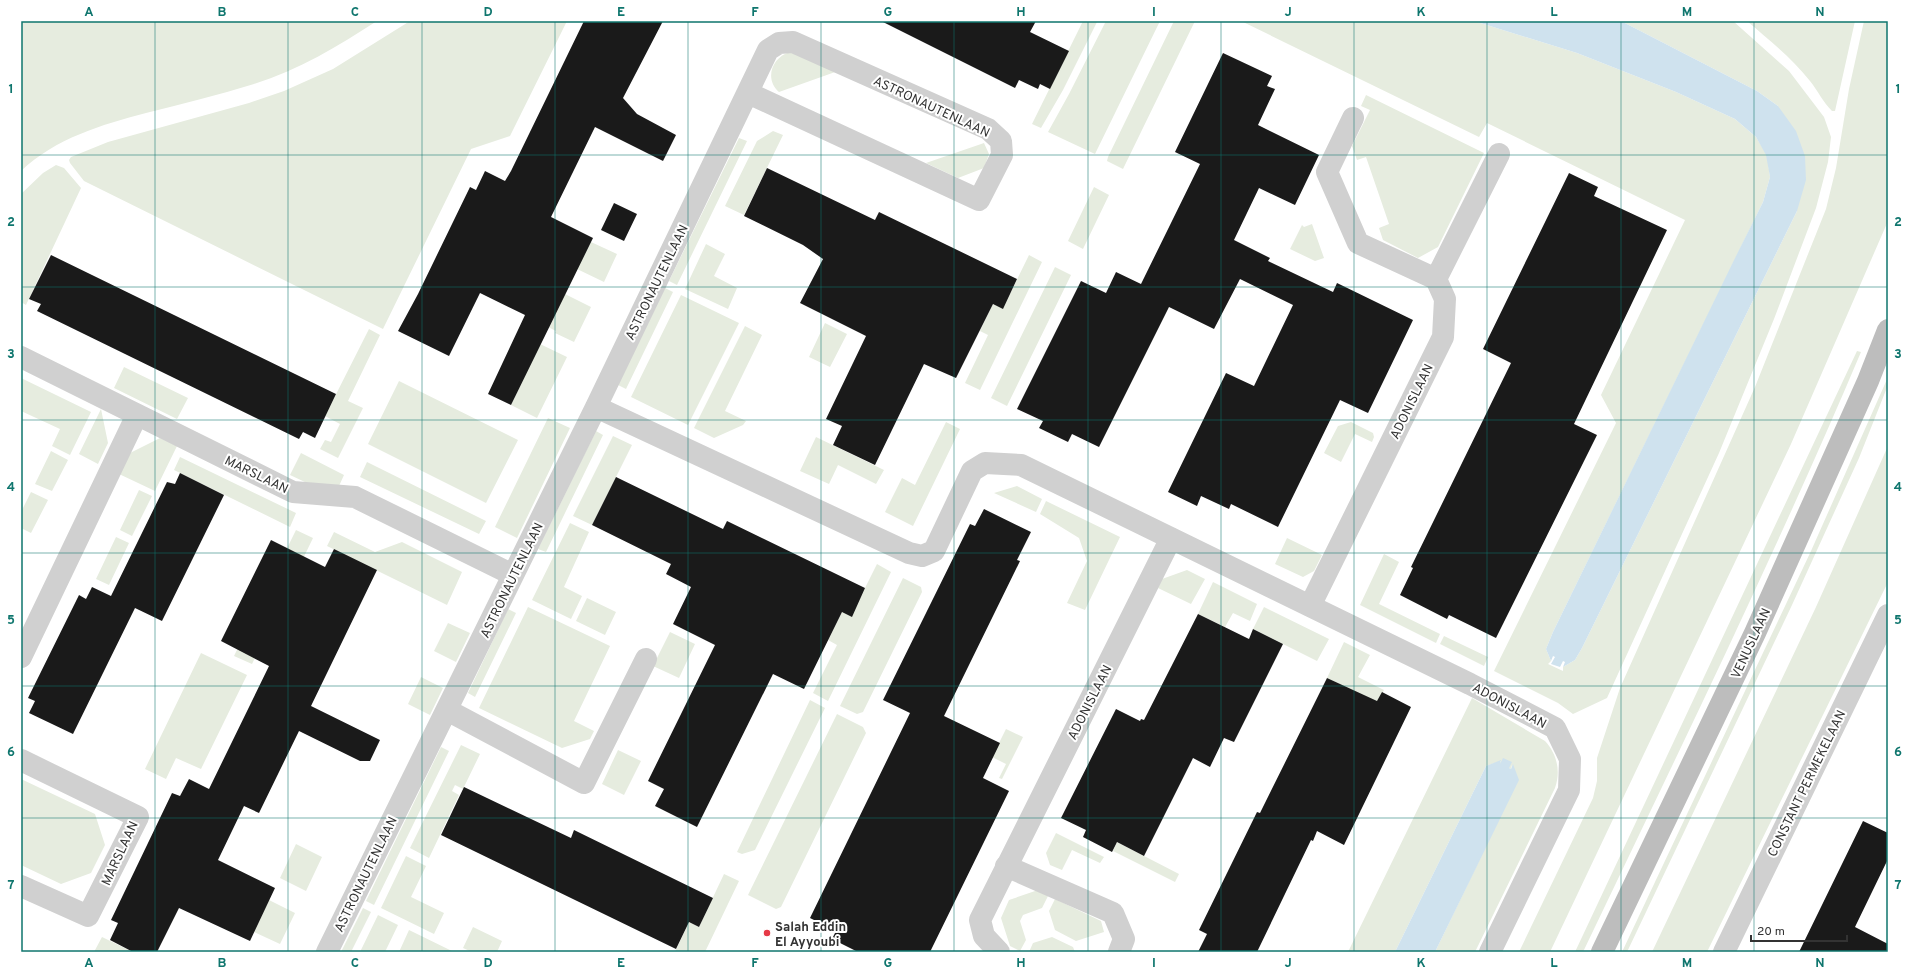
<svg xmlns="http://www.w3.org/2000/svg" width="1909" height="973" font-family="Overpass,sans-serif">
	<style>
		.green { fill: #e6ecdf }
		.water { fill: #cfe2ee }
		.building { fill: #1a1a1a }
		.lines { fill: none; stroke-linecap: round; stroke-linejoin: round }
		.street { stroke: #d0d0d0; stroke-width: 22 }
		.secondary { stroke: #bdbdbd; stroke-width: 22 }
		.grid { fill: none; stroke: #0f766e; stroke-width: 1; stroke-opacity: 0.55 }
		.poi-dot { fill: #e63946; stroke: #fff; stroke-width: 1.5 }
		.labels { text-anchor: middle; stroke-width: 4; stroke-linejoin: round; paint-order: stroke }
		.street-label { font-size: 13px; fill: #333; stroke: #fff }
		.poi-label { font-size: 13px; font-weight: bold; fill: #333; stroke: #fff; text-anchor: start }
		.neatline { fill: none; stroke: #0f766e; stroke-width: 1.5 }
		.grid-label { font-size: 13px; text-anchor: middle; font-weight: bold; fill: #0f766e }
	</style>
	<rect width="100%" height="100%" fill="#fff"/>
	<path class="green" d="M 21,21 L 377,21 C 338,46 299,70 254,84 C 218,95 182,104 146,113 C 101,125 56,138 21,171 Z
		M 410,21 L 567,21 L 510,136 L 471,149 L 383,329 L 84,181 L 70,163 L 69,160 L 71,157 L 108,142 L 249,103 L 284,91 L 333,69 Z
		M 1083,21 L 1097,22 L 1063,90 L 1041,128 L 1032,124 Z
		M 1106,21 L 1160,21 L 1095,154 L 1048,132 L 1069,94 Z
		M 1174,21 L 1195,21 L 1123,169 L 1107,161 L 1108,157 Z
		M 1241,21 L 1474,21 L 1577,53 L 1676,92 L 1735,119 L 1756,137 L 1767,155 L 1770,177 L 1763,202 L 1553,632 L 1546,649 L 1551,661 L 1548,664 L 1563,671 L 1563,667 L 1575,660 L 1582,648 L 1797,211 L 1778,106 L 1757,91 L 1621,21 L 1733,21 L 1789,71 L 1824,117 L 1831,137 L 1828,162 L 1816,208 L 1774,319 L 1719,453 L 1607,698 L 1573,714 L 1558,703 L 1494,671 L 1616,423 L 1601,395 L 1685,220 L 1487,123 L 1479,137 Z
		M 1747,21 L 1855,21 L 1835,111 L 1832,111 C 1823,102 1818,91 1810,81 C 1792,58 1769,40 1747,21 Z
		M 1864,21 L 1888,21 L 1888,221 L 1791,444 L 1550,952 L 1519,952 L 1593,798 L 1597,781 L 1597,758 L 1620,688 L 1755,387 L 1826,209 L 1836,168 L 1849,89 Z
		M 790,52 L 838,71 L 779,92 C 764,79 772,57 790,52 Z
		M 1366,95 L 1484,153 L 1438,247 L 1418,258 L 1383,240 L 1379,228 L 1389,224 L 1366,157 L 1357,160 L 1352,146 L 1370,110 L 1361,106 Z
		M 773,131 L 783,135 L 744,215 L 725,206 L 757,141 Z
		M 739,138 L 747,141 L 677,285 L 669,281 Z
		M 984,143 L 989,154 L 984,168 L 958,178 L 926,163 Z
		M 56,165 L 64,168 L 81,188 L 26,305 L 21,302 L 21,194 L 43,173 Z
		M 1094,187 L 1109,195 L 1083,249 L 1068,241 Z
		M 1312,224 L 1324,258 L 1315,261 L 1290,249 L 1302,225 L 1304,227 Z
		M 591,242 L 617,254 L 604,282 L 577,269 Z
		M 706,244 L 725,254 L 714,276 L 737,288 L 728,309 L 685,289 Z
		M 1029,255 L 1042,262 L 980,390 L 965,383 L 988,335 L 980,331 L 993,304 L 1003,308 Z
		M 1055,267 L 1071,275 L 1007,406 L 991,398 Z
		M 665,288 L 673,292 L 626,389 L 618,385 Z
		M 565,294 L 591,307 L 574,342 L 555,333 L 556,331 L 548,327 Z
		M 681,295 L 739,323 L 688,425 L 631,397 Z
		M 825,323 L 847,334 L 830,367 L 809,357 Z
		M 745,326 L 762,335 L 725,411 L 746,421 L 743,425 L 714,438 L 694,428 Z
		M 369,329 L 380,335 L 348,401 L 363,408 L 338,458 L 320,449 L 325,440 L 331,442 L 340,424 L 325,416 Z
		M 540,344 L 567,357 L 537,418 L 511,405 Z
		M 1857,351 L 1861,352 C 1775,555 1678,753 1583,952 L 1575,952 Z
		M 124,367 L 188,398 L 177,419 L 114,388 Z
		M 1888,377 L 1888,385 L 1859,458 L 1792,605 L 1627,952 L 1622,952 L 1811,551 Z
		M 21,378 L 91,412 L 70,455 L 52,446 L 60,429 L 21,411 Z
		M 399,381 L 518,440 L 486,503 L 368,444 Z
		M 101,409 L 108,443 L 98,464 L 79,454 Z
		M 548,418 L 570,428 L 517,538 L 495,527 Z
		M 946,422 L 960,429 L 913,526 L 885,512 L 902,478 L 915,485 Z
		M 1351,422 L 1373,433 L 1374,437 L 1372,442 L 1355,434 L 1341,462 L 1324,453 L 1338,426 Z
		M 596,431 L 603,435 L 546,552 L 538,549 Z
		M 613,436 L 632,445 L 592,525 L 573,516 Z
		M 816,437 L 884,470 L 876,484 L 838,465 L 829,484 L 800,471 Z
		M 160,438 L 177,446 L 155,491 L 119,474 L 130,453 Z
		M 1888,446 L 1888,582 L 1707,952 L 1652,952 L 1816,607 Z
		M 51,451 L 68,460 L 52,491 L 35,484 Z
		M 301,453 L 344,475 L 339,486 L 324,491 L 290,475 Z
		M 180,457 L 296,513 L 290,527 L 174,470 Z
		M 367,462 L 486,521 L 479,534 L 360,477 Z
		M 1017,486 L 1042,499 L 1036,512 L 994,493 Z
		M 139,490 L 152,496 L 132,536 L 120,530 Z
		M 31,492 L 48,500 L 31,533 L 21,528 L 21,512 Z
		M 1046,501 L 1120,537 L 1085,610 L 1067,603 L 1087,561 L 1079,538 L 1040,514 Z
		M 570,523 L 589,532 L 564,587 L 582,596 L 571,619 L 532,600 Z
		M 296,530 L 313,538 L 252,664 L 234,656 Z
		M 334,532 L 375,552 L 402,542 L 462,572 L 447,605 L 327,546 Z
		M 116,537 L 129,543 L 109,585 L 96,579 Z
		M 1287,538 L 1322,555 L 1314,571 L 1303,577 L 1275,564 Z
		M 1384,554 L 1399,562 L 1379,604 L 1440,634 L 1436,643 L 1360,605 Z
		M 877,564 L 891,572 L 828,701 L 813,693 L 837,645 L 828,640 L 842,612 L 865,588 Z
		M 1187,570 L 1205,579 L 1191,604 L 1158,588 L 1162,579 Z
		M 903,578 L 921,587 L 922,592 L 863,712 L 857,714 L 840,706 Z
		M 1213,582 L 1257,604 L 1250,621 L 1233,613 L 1225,627 L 1198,614 Z
		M 587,598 L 616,612 L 605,635 L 576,621 Z
		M 528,607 L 610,646 L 574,721 L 594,731 L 590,739 L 562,748 L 479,708 Z
		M 1264,607 L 1329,639 L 1317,661 L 1253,629 Z
		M 508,609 L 516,613 L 475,697 L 468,693 Z
		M 448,623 L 470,633 L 456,662 L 434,651 Z
		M 670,632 L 695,644 L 679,678 L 653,666 Z
		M 1444,636 L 1488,657 L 1484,666 L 1440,644 Z
		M 1344,642 L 1370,655 L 1358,677 L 1384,690 L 1377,702 L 1327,678 Z
		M 201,653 L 247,675 L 201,769 L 176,758 L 166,779 L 145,769 Z
		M 421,677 L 443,688 L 430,715 L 408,704 Z
		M 1472,698 L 1545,741 C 1557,754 1561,771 1555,788 L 1475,952 L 1435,952 L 1518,780 L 1512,765 L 1511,769 L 1499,764 L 1501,761 L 1486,766 L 1395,952 L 1348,952 Z
		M 810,700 L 825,708 L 755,850 L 742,854 L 737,852 Z
		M 837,714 L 863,727 L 866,733 L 781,907 L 776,909 L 748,895 Z
		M 1006,729 L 1023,737 L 1002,779 L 999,778 L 1006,764 L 992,757 Z
		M 461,745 L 480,754 L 463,789 L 455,785 L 452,791 L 459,795 L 429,858 L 410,848 Z
		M 441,747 L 449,751 L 374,905 L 366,901 Z
		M 618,750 L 641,761 L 624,795 L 602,784 Z
		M 21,779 L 95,814 L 105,845 L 91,873 L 61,884 L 21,865 Z
		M 1056,833 L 1104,857 L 1100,863 L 1072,850 L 1062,870 L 1050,865 L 1046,853 Z
		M 1117,842 L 1179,874 L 1175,882 L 1113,851 Z
		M 296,844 L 322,857 L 306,891 L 280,878 Z
		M 406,856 L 426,866 L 411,897 L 444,913 L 434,934 L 381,908 Z
		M 724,874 L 739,881 L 705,952 L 675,952 L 689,922 L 699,927 Z
		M 1038,890 L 1048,896 L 1042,908 L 1023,915 L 1020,921 L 1026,940 L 1020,951 L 1010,946 L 1001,918 L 1009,900 Z
		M 1055,899 L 1101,921 L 1104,932 L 1076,941 L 1055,930 L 1049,911 Z
		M 269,900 L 295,913 L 280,944 L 254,932 Z
		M 363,908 L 371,912 L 351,952 L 341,952 Z
		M 378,915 L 398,925 L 385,952 L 360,952 Z
		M 473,927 L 502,941 L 497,952 L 472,952 L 463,948 Z
		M 409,930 L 454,952 L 399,952 Z
		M 102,937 L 133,952 L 94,952 Z
		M 1052,937 L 1073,947 L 1075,952 L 1029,952 L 1033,943 Z"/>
	<path class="water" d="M 1474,21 L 1621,21 L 1757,91 L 1778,106 L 1796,131 L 1805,156 L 1806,180 L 1797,211 L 1582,648 L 1575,660 L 1563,667 L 1565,662 L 1563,661 L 1560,667 L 1551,664 L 1555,657 L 1553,656 L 1551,661 L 1546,649 L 1553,632 L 1736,256 L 1763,202 L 1770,177 L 1766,155 L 1756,137 L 1735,119 L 1676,92 L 1577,53 Z
		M 1503,758 L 1512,762 L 1509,768 L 1511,769 L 1513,764 L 1519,780 L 1435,952 L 1395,952 L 1486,766 L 1501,760 L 1500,764 Z"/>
	<path class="building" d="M 584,21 L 663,21 L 623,98 L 637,114 L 676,135 L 663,161 L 595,127 L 551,217 L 593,238 L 511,405 L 488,394 L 525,315 L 480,293 L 449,356 L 398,331 L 418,294 L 470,187 L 476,190 L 485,171 L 505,181 L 511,171 Z
		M 881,21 L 1036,21 L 1030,32 L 1069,51 L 1050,89 L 1040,84 L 1038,89 L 1019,80 L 1015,88 Z
		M 1223,53 L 1272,76 L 1267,86 L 1275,89 L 1258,125 L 1319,155 L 1295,205 L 1259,188 L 1234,240 L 1270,258 L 1268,261 L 1333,292 L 1337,283 L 1413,320 L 1368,413 L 1340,400 L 1278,527 L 1231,504 L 1229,509 L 1201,496 L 1197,506 L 1168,492 L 1226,373 L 1254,386 L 1293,305 L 1240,279 L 1214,329 L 1169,307 L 1099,447 L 1072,434 L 1068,442 L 1039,428 L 1043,421 L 1017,409 L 1081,281 L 1106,293 L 1116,272 L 1141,284 L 1200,164 L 1175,152 Z
		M 767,168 L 875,220 L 879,212 L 1017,279 L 1003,309 L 993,304 L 956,378 L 924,364 L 875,465 L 833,445 L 842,426 L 826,419 L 866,336 L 800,303 L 823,259 L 803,245 L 744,216 Z
		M 1569,173 L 1598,187 L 1594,196 L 1667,230 L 1574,424 L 1597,435 L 1496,638 L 1449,615 L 1447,619 L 1400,595 L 1413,568 L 1411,567 L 1511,363 L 1483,349 Z
		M 614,203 L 637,214 L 624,241 L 601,230 Z
		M 51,255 L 336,394 L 315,438 L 303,432 L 299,439 L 37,311 L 41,304 L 29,299 Z
		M 180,473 L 224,495 L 162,621 L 135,608 L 73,734 L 29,713 L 35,701 L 28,698 L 79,595 L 86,599 L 92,587 L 111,596 L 167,482 L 175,484 Z
		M 616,477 L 723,529 L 727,521 L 865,588 L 852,617 L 842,612 L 804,689 L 773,674 L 697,827 L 655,806 L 664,789 L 648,781 L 715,645 L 673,624 L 691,587 L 666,574 L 671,564 L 592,525 Z
		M 984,509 L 1031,532 L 1017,560 L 1020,561 L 944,716 L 1000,743 L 983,778 L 1009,791 L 930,952 L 858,952 L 832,939 L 836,931 L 810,918 L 910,713 L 883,700 L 970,524 L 975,526 Z
		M 271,540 L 325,567 L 334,549 L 377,570 L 311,706 L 380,740 L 370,761 L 360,761 L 299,731 L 259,813 L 244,806 L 218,860 L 275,888 L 250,941 L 179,908 L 157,952 L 133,952 L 110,940 L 118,923 L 111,920 L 172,793 L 180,796 L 189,779 L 209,789 L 269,666 L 221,641 Z
		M 1198,614 L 1249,639 L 1253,629 L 1283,644 L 1234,742 L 1224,738 L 1210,767 L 1193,758 L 1144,856 L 1117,842 L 1112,852 L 1083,837 L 1086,830 L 1061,818 L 1116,709 L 1140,721 L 1141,719 L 1144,720 Z
		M 1327,678 L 1377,701 L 1382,692 L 1411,707 L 1344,845 L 1317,831 L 1313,841 L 1311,840 L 1257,952 L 1198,952 L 1207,934 L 1199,930 L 1257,812 L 1260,813 Z
		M 464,787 L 571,838 L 574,830 L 713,898 L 699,927 L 689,922 L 676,949 L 441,835 Z
		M 1863,821 L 1888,833 L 1888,859 L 1855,927 L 1888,944 L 1888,952 L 1799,952 Z"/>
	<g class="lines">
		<path class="street" d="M 1436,279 L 1499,154
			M 21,357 L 293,492 L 355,497 L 513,575
			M 596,407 L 909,553 L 922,556 L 934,551 L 972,471 L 985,463 L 1021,465 L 1470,684 L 1555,728 L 1570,759 L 1569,790 L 1490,952
			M 1310,606 L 1443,337 L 1445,299 L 1436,279 L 1358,243 L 1327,172 L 1353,118
			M 21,657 L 137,415
			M 447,710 L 584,783 L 646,659
			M 21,760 L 138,817 L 88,916 L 21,886
			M 1006,866 L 1113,913 L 1124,939 L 1119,952
			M 327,952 L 596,407 L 768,50 L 779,43 L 793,42 L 988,129 L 1001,141 L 1002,155 L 979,200 L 748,93
			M 999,952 L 984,936 L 980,920 L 1171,538
			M 1724,952 L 1888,615"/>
		<path class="secondary" d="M 1602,952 L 1755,633 L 1868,381 L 1888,330"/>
	</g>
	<path class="grid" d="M 155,21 L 155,952M 288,21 L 288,952M 422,21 L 422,952M 555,21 L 555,952M 688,21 L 688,952M 821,21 L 821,952M 954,21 L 954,952M 1088,21 L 1088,952M 1221,21 L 1221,952M 1354,21 L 1354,952M 1487,21 L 1487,952M 1621,21 L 1621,952M 1754,21 L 1754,952M 21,155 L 1888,155M 21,287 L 1888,287M 21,420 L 1888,420M 21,553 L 1888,553M 21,686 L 1888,686M 21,818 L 1888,818"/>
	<circle class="poi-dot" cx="767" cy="933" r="4"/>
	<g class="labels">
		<g class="street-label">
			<text transform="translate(932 106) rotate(25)" y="5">ASTRONAUTENLAAN</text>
			<text transform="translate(656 282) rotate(-64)" y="5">ASTRONAUTENLAAN</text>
			<text transform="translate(1411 401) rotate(-64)" y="5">ADONISLAAN</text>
			<text transform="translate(257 474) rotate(26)" y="5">MARSLAAN</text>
			<text transform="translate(511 580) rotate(-64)" y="5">ASTRONAUTENLAAN</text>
			<text transform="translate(1750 643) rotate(-65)" y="5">VENUSLAAN</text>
			<text transform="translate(1089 702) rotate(-63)" y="5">ADONISLAAN</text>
			<text transform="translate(1510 705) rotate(28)" y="5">ADONISLAAN</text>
			<text transform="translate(1806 783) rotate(-64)" y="5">CONSTANT PERMEKELAAN</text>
			<text transform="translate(119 853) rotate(-65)" y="5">MARSLAAN</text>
			<text transform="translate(365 874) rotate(-64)" y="5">ASTRONAUTENLAAN</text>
		</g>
		<g class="poi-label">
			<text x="775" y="931">Salah Eddin<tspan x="775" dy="15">El Ayyoubi</tspan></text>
		</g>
	</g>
	<rect width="1909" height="973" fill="none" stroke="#ffffff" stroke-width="44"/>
	<path d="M1751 935v6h96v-6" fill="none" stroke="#333333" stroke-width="2"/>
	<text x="1757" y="935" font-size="12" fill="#333333" stroke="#ffffff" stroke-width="3" paint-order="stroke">20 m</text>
	<rect x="22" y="22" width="1865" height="929" class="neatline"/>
	<g class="grid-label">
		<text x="89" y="16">A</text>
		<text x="222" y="16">B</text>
		<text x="355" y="16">C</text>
		<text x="488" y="16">D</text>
		<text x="621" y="16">E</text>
		<text x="755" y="16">F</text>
		<text x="888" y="16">G</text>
		<text x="1021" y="16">H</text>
		<text x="1154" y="16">I</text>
		<text x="1288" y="16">J</text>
		<text x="1421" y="16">K</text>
		<text x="1554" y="16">L</text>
		<text x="1687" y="16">M</text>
		<text x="1820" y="16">N</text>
		<text x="11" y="93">1</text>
		<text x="1898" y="93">1</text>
		<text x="11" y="226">2</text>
		<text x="1898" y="226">2</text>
		<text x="11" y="358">3</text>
		<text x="1898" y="358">3</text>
		<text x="11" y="491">4</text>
		<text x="1898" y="491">4</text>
		<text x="11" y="624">5</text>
		<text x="1898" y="624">5</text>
		<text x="11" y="756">6</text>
		<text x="1898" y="756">6</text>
		<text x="11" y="889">7</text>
		<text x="1898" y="889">7</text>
		<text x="89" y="967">A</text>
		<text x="222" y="967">B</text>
		<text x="355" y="967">C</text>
		<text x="488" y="967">D</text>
		<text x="621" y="967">E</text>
		<text x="755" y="967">F</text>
		<text x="888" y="967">G</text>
		<text x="1021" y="967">H</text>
		<text x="1154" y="967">I</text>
		<text x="1288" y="967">J</text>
		<text x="1421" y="967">K</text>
		<text x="1554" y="967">L</text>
		<text x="1687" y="967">M</text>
		<text x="1820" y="967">N</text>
	</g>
</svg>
